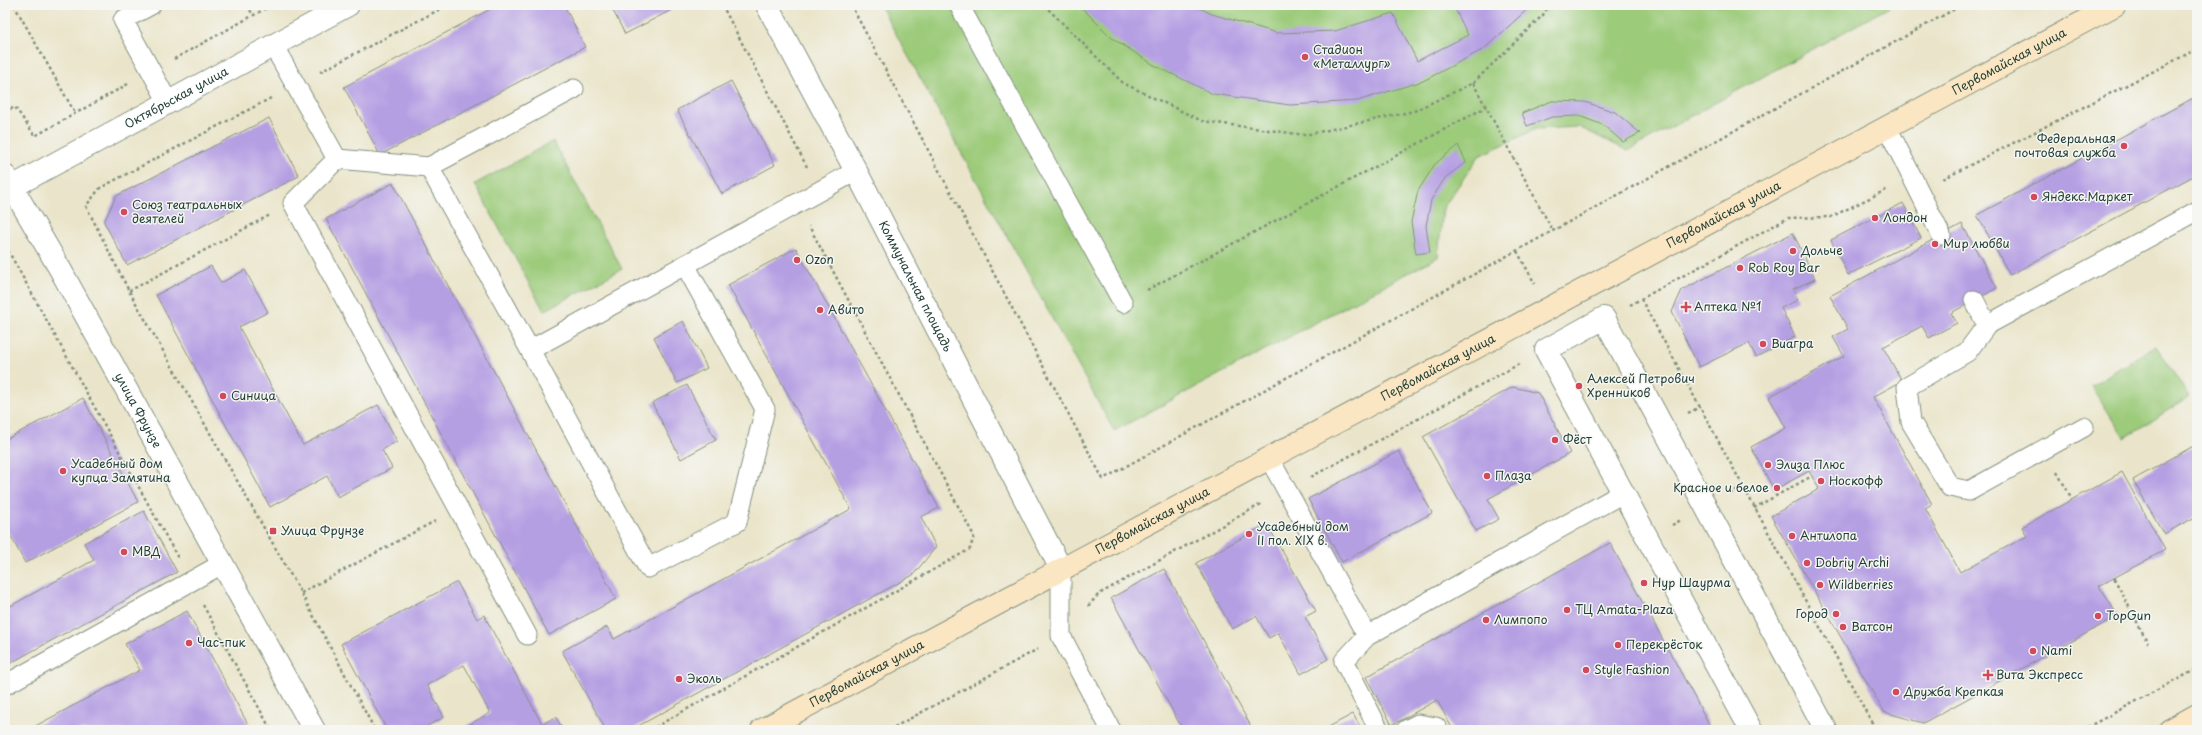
<svg xmlns="http://www.w3.org/2000/svg" width="2202" height="735" font-family="'Playpen Sans',sans-serif">
	<style>
		.green { fill: #9ccb7a; stroke: #5e8457 }
		.building { fill: #b59fe3 }
		.lines { fill: none; stroke-linecap: round; stroke-linejoin: round }
		.service-casing { stroke: #84917f; stroke-width: 21 }
		.pedestrian-casing { stroke: #84917f; stroke-width: 24 }
		.minor-casing { stroke: #84917f; stroke-width: 24 }
		.tertiary-casing { stroke: #84917f; stroke-width: 24 }
		.secondary-casing { stroke: #84917f; stroke-width: 24 }
		.path { stroke: #84917f; stroke-width: 2.5; stroke-dasharray: 3 3; stroke-linecap: butt }
		.service { stroke: #fff; stroke-width: 19 }
		.pedestrian { stroke: #fff; stroke-width: 22 }
		.minor { stroke: #fff; stroke-width: 22 }
		.tertiary { stroke: #fff; stroke-width: 22 }
		.secondary { stroke: #fbe6c3; stroke-width: 22 }
		.poi-dot { fill: #d1495b; stroke: #f6f6f2; stroke-width: 1.5 }
		.labels { text-anchor: middle; stroke-width: 3; stroke-linejoin: round; paint-order: stroke }
		.poi-label { font-size: 12px; fill: #1f3d34; stroke: #f6f6f2; text-anchor: start }
		.street-label { font-size: 12px; fill: #1f3d34; stroke: #f6f6f2 }
	</style>
	<rect width="100%" height="100%" fill="#f6f6f2"/>
	<filter id="ink" filterUnits="userSpaceOnUse"><feTurbulence type="fractalNoise" baseFrequency=".025" numOctaves="2"/><feDisplacementMap in="SourceGraphic" scale="8" xChannelSelector="R" yChannelSelector="G"/><feConvolveMatrix kernelMatrix="1 2 1 2 8 2 1 2 1" color-interpolation-filters="sRGB"/></filter>
	<filter id="wash" filterUnits="userSpaceOnUse"><feTurbulence type="fractalNoise" baseFrequency=".012" numOctaves="4" result="noise"/><feDisplacementMap in="SourceGraphic" scale="16" xChannelSelector="R" yChannelSelector="G"/><feGaussianBlur stdDeviation="0.9" result="paint"/><feColorMatrix in="noise" values="0 0 0 0 0 0 0 0 0 0 0 0 0 0 0 0 0 1.4 0 .05"/><feComposite in="paint" operator="in"/></filter>
	<g filter="url(#wash)">
		<rect width="100%" height="100%" fill="#eae5ca"/>
		<path class="green" d="M 880,5 L 1893,5 L 1628,151 L 1579,127 L 1536,129 L 1479,156 L 1443,208 L 1438,257 L 1114,431 Z
			M 553,141 L 622,269 L 544,311 L 475,184 Z
			M 2156,345 L 2189,397 L 2124,438 L 2091,386 Z"/>
		<g id="blocks">
			<path class="building" d="M 498,5 L 564,5 L 585,47 L 380,155 L 344,87 Z
				M 610,5 L 681,5 L 625,34 Z
				M 1079,5 L 1193,5 L 1212,14 L 1277,33 L 1335,31 L 1393,13 L 1417,61 L 1468,35 L 1453,5 L 1532,5 L 1484,49 L 1423,81 L 1357,101 L 1290,105 L 1213,94 L 1154,65 L 1112,38 Z
				M 731,81 L 775,165 L 722,194 L 677,110 Z
				M 2197,96 L 2197,174 L 2010,275 L 1977,215 Z
				M 1552,101 L 1585,102 L 1615,112 L 1640,133 L 1623,142 L 1603,125 L 1579,116 L 1552,117 L 1527,126 L 1522,113 Z
				M 269,118 L 299,176 L 127,265 L 104,222 L 116,196 Z
				M 1458,145 L 1466,162 L 1445,178 L 1431,200 L 1426,226 L 1430,252 L 1416,254 L 1411,222 L 1418,191 L 1435,164 Z
				M 393,183 L 616,599 L 549,635 L 326,219 Z
				M 1903,203 L 1921,238 L 1848,275 L 1831,240 Z
				M 1962,224 L 1997,288 L 1951,313 L 1957,323 L 1929,338 L 1922,326 L 1883,347 L 1902,381 L 1873,397 L 1932,504 L 1925,508 L 1960,572 L 2027,536 L 2022,527 L 2122,472 L 2165,550 L 2099,586 L 2118,616 L 1923,723 L 1884,712 L 1771,516 L 1819,489 L 1809,471 L 1774,490 L 1751,447 L 1786,428 L 1769,397 L 1844,356 L 1833,337 L 1848,329 L 1830,296 Z
				M 1793,233 L 1815,279 L 1793,289 L 1798,300 L 1781,308 L 1795,337 L 1756,357 L 1749,343 L 1699,367 L 1672,312 L 1682,290 Z
				M 796,248 L 939,508 L 921,517 L 936,547 L 913,575 L 631,730 L 606,730 L 562,651 L 607,627 L 614,639 L 851,509 L 728,285 Z
				M 211,266 L 221,283 L 245,270 L 268,312 L 239,327 L 303,445 L 378,405 L 397,441 L 382,450 L 392,468 L 338,497 L 327,476 L 270,507 L 156,295 Z
				M 683,321 L 707,368 L 677,383 L 654,337 Z
				M 687,385 L 716,440 L 681,459 L 652,403 Z
				M 1513,387 L 1538,393 L 1570,453 L 1488,499 L 1499,519 L 1476,531 L 1423,437 Z
				M 83,398 L 138,502 L 25,563 L 5,525 L 5,440 Z
				M 2197,444 L 2197,516 L 2164,534 L 2133,480 Z
				M 1399,451 L 1432,513 L 1342,562 L 1308,499 Z
				M 144,511 L 177,572 L 5,666 L 5,609 L 94,560 L 84,543 Z
				M 1267,524 L 1316,611 L 1305,617 L 1328,659 L 1301,674 L 1278,633 L 1269,638 L 1256,616 L 1232,629 L 1196,563 Z
				M 1610,543 L 1709,724 L 1698,730 L 1453,730 L 1437,700 L 1392,725 L 1366,677 Z
				M 1164,569 L 1253,730 L 1183,730 L 1111,598 Z
				M 457,582 L 477,619 L 484,615 L 542,724 L 556,717 L 563,730 L 459,730 L 490,713 L 464,665 L 427,685 L 444,717 L 420,730 L 387,730 L 341,644 Z
				M 187,611 L 251,730 L 28,730 L 140,670 L 125,644 Z
				M 1353,714 L 1362,730 L 1323,730 Z"/>
		</g>
	</g>
	<g filter="url(#ink)">
		<use href="#blocks" fill-opacity="0" stroke="#84917f" stroke-width="1"/>
		<g class="lines">
			<g class="service-casing">
				<path id="service" d="M 151,5 L 123,20 L 168,102
					M 959,5 L 1123,303
					M 273,45 L 337,159 L 429,167 L 574,89
					M 1887,127 L 1941,235
					M 337,159 L 293,203 L 527,635
					M 429,167 L 530,350 L 856,171
					M 1974,300 L 1987,325
					M 530,350 L 648,568 L 737,522 L 765,409 L 685,265
					M 2084,427 L 1969,491 L 1950,487 L 1911,422 L 1907,387 L 1967,352 L 1987,325 L 2197,211
					M 1269,458 L 1367,636 L 1623,493
					M 1061,569 L 1061,636 L 1111,730
					M 1367,636 L 1344,661 L 1379,730
					M 5,685 L 222,564
					M 1406,730 L 1418,724 L 1436,727 L 1438,730"/>
			</g>
			<g class="pedestrian-casing">
				<path id="pedestrian" d="M 1751,730 L 1546,350 L 1604,318 L 1826,730"/>
			</g>
			<g class="minor-casing">
				<g id="minor">
					<path id="s1" d="M 767,5 L 856,171 L 1061,569"/>
					<path id="s2" d="M 5,176 L 12,187 L 348,5"/>
				</g>
			</g>
			<g class="tertiary-casing">
				<g id="tertiary">
					<path id="s3" d="M 5,190 L 12,187 L 60,269 L 314,730"/>
				</g>
			</g>
			<g class="secondary-casing">
				<g id="secondary">
					<path id="s4" d="M 762,730 L 2115,5"/>
					<path d="M 2170,730 L 2197,715"/>
				</g>
			</g>
			<path class="path" d="M 14,5 L 75,113
				M 247,5 L 253,15
				M 722,5 L 807,167
				M 851,5 L 1103,479 L 1962,5
				M 1044,5 L 1123,83 L 1202,121 L 1305,135 L 1414,111 L 1473,83 L 1543,15 L 1549,5
				M 993,10 L 1003,5
				M 174,59 L 272,5
				M 320,72 L 448,5
				M 1473,83 L 1553,231
				M 271,98 L 100,188 L 86,206 L 129,291 L 301,593 L 375,730
				M 5,112 L 15,107 L 35,136 L 128,84
				M 1943,179 L 2197,49
				M 5,245 L 178,558
				M 1517,251 L 1535,284
				M 1147,290 L 1486,107
				M 129,291 L 270,215
				M 1641,299 L 1876,730
				M 1630,305 L 1788,218 L 1831,217 L 1888,189
				M 1688,413 L 1700,407
				M 2057,472 L 2072,499
				M 1311,477 L 1521,363
				M 1730,494 L 1743,486
				M 1754,508 L 1812,476
				M 1672,525 L 1681,520
				M 2114,578 L 2148,643
				M 301,593 L 435,521
				M 203,605 L 271,730
				M 1088,606 L 1099,594 L 1263,503
				M 650,730 L 970,549 L 974,536 L 809,226
				M 889,730 L 1038,649
				M 2082,730 L 2197,669"/>
			<use href="#service" class="service"/>
			<use href="#pedestrian" class="pedestrian"/>
			<use href="#minor" class="minor"/>
			<use href="#tertiary" class="tertiary"/>
			<use href="#secondary" class="secondary"/>
		</g>
	</g>
	<g class="poi-dot">
		<circle cx="1305" cy="57" r="4"/>
		<circle cx="2124" cy="146" r="4"/>
		<circle cx="2034" cy="197" r="4"/>
		<circle cx="124" cy="212" r="4"/>
		<circle cx="1875" cy="218" r="4"/>
		<circle cx="1935" cy="244" r="4"/>
		<circle cx="1793" cy="251" r="4"/>
		<circle cx="797" cy="260" r="4"/>
		<circle cx="1740" cy="268" r="4"/>
		<path d="M1684 301h4v4h4v4h-4v4h-4v-4h-4v-4h4z"/>
		<circle cx="820" cy="310" r="4"/>
		<circle cx="1763" cy="344" r="4"/>
		<circle cx="1579" cy="386" r="4"/>
		<circle cx="223" cy="396" r="4"/>
		<circle cx="1555" cy="440" r="4"/>
		<circle cx="1768" cy="465" r="4"/>
		<circle cx="63" cy="471" r="4"/>
		<circle cx="1487" cy="476" r="4"/>
		<circle cx="1821" cy="481" r="4"/>
		<circle cx="1777" cy="488" r="4"/>
		<rect x="269" y="527" width="8" height="8" rx="2"/>
		<circle cx="1249" cy="534" r="4"/>
		<circle cx="1792" cy="536" r="4"/>
		<circle cx="124" cy="552" r="4"/>
		<circle cx="1807" cy="563" r="4"/>
		<circle cx="1644" cy="583" r="4"/>
		<circle cx="1820" cy="585" r="4"/>
		<circle cx="1567" cy="610" r="4"/>
		<circle cx="1836" cy="614" r="4"/>
		<circle cx="2098" cy="616" r="4"/>
		<circle cx="1486" cy="620" r="4"/>
		<circle cx="1843" cy="627" r="4"/>
		<circle cx="189" cy="643" r="4"/>
		<circle cx="1618" cy="645" r="4"/>
		<circle cx="2033" cy="651" r="4"/>
		<circle cx="1586" cy="670" r="4"/>
		<path d="M1986 669h4v4h4v4h-4v4h-4v-4h-4v-4h4z"/>
		<circle cx="679" cy="679" r="4"/>
		<circle cx="1896" cy="692" r="4"/>
	</g>
	<g class="labels">
		<g class="poi-label">
			<text x="1313" y="54">Стадион<tspan x="1313" dy="14">«Металлург»</tspan></text>
			<text x="2116" y="143" text-anchor="end">Федеральная<tspan x="2116" dy="14">почтовая служба</tspan></text>
			<text x="2042" y="201">Яндекс.Маркет</text>
			<text x="132" y="209">Союз театральных<tspan x="132" dy="14">деятелей</tspan></text>
			<text x="1883" y="222">Лондон</text>
			<text x="1943" y="248">Мир любви</text>
			<text x="1801" y="255">Дольче</text>
			<text x="805" y="264">Ozon</text>
			<text x="1748" y="272">Rob Roy Bar</text>
			<text x="1694" y="311">Аптека №1</text>
			<text x="828" y="314">Авито</text>
			<text x="1771" y="348">Виагра</text>
			<text x="1587" y="383">Алексей Петрович<tspan x="1587" dy="14">Хренников</tspan></text>
			<text x="231" y="400">Синица</text>
			<text x="1563" y="444">Фёст</text>
			<text x="71" y="468">Усадебный дом<tspan x="71" dy="14">купца Замятина</tspan></text>
			<text x="1776" y="469">Элиза Плюс</text>
			<text x="1495" y="480">Плаза</text>
			<text x="1829" y="485">Носкофф</text>
			<text x="1769" y="492" text-anchor="end">Красное и белое</text>
			<text x="1257" y="531">Усадебный дом<tspan x="1257" dy="14">II пол. XIX в.</tspan></text>
			<text x="281" y="535">Улица Фрунзе</text>
			<text x="1800" y="540">Антилопа</text>
			<text x="132" y="556">МВД</text>
			<text x="1815" y="567">Dobriy Archi</text>
			<text x="1652" y="587">Нур Шаурма</text>
			<text x="1828" y="589">Wildberries</text>
			<text x="1575" y="614">ТЦ Amata-Plaza</text>
			<text x="1828" y="618" text-anchor="end">Город</text>
			<text x="2106" y="620">TopGun</text>
			<text x="1494" y="624">Лимпопо</text>
			<text x="1851" y="631">Ватсон</text>
			<text x="197" y="647">Час-пик</text>
			<text x="1626" y="649">Перекрёсток</text>
			<text x="2041" y="655">Nami</text>
			<text x="1594" y="674">Style Fashion</text>
			<text x="1996" y="679">Вита Экспресс</text>
			<text x="687" y="683">Эколь</text>
			<text x="1904" y="696">Дружба Крепкая</text>
		</g>
		<g class="street-label">
			<text dy="4" stroke="none"><textPath href="#s4" startOffset="1415">Первомайская улица</textPath></text>
			<text dy="4" stroke="none"><textPath href="#s2" startOffset="200">Октябрьская улица</textPath></text>
			<text dy="4" stroke="none"><textPath href="#s4" startOffset="1091">Первомайская улица</textPath></text>
			<text dy="4" stroke="none"><textPath href="#s1" startOffset="318">Коммунальная площадь</textPath></text>
			<text dy="4" stroke="none"><textPath href="#s4" startOffset="767">Первомайская улица</textPath></text>
			<text dy="4" stroke="none"><textPath href="#s3" startOffset="264">улица Фрунзе</textPath></text>
			<text dy="4" stroke="none"><textPath href="#s4" startOffset="443">Первомайская улица</textPath></text>
			<text dy="4" stroke="none"><textPath href="#s4" startOffset="119">Первомайская улица</textPath></text>
		</g>
	</g>
	<rect width="2202" height="735" fill="none" stroke="#f6f6f2" stroke-width="20"/>
</svg>
